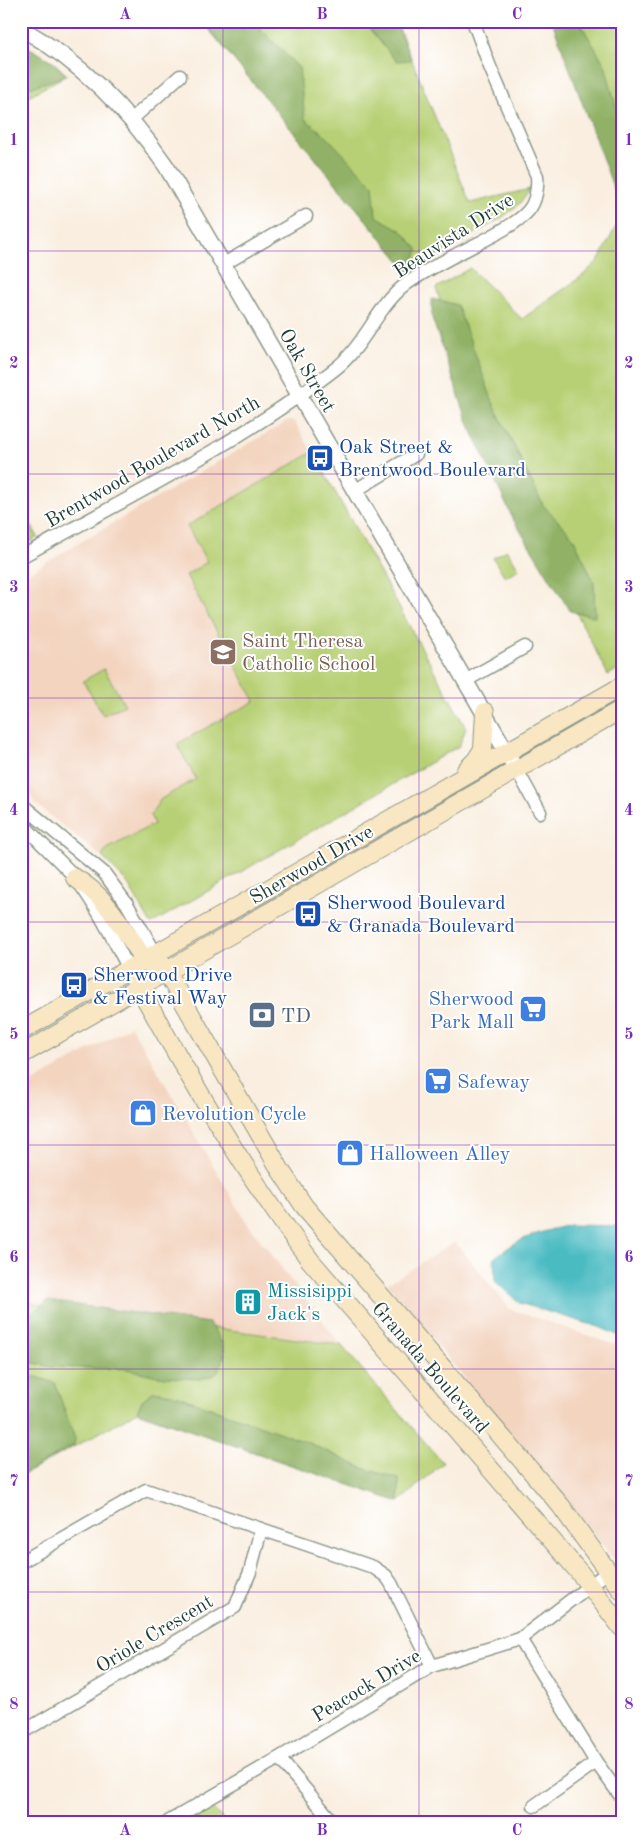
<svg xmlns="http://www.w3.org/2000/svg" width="643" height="1843" font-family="'Old Standard TT',serif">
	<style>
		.built { fill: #f3d4bf }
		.green { fill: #b7d075; stroke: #6b8654 }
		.forest { fill: #91b266; stroke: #58784d }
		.water { fill: #4cbbc2; stroke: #367c7b }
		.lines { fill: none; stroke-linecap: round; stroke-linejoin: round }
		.minor-casing { stroke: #8c968a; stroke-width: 15 }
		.tertiary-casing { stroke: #8c968a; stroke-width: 18 }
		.secondary-casing { stroke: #8c968a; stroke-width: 20 }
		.minor { stroke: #fff; stroke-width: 12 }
		.tertiary { stroke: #fff; stroke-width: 15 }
		.secondary { stroke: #f9e7c3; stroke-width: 18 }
		.grid { fill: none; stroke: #7b2cbf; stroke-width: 1; stroke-opacity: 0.55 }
		.labels { text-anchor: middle; stroke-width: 4; stroke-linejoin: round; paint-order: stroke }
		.street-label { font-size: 20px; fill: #1f3d34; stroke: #fff }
		.transit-label { font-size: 20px; fill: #164399; stroke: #fff; text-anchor: start }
		.education-label { font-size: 20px; fill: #785e54; stroke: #fff; text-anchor: start }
		.shop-label { font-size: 20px; fill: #366cbe; stroke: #fff; text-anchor: start }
		.service-label { font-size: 20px; fill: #4e5e75; stroke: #fff; text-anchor: start }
		.culture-label { font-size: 20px; fill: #0d838f; stroke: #fff; text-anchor: start }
		.neatline { fill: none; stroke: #7b2cbf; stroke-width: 2 }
		.grid-label { font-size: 16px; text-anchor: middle; font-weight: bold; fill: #7b2cbf }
	</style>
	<rect width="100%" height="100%" fill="#fff"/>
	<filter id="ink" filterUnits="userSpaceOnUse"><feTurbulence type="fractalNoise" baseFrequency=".02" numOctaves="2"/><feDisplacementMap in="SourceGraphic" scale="10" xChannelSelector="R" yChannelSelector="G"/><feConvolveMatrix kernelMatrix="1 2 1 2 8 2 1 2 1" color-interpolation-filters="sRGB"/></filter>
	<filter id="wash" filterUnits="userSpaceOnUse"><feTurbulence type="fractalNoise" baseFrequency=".0096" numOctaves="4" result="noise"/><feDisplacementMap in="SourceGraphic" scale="20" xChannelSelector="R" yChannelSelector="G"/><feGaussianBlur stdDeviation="1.12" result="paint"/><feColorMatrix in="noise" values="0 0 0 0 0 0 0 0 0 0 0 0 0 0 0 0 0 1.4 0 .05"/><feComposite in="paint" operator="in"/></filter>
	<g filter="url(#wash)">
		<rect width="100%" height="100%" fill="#f9eedf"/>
		<path class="built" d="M 288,421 L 295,422 L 466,728 L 459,746 L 151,924 L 126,881 L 102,857 L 35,804 L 21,779 L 21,577 Z
			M 131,1026 L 247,1223 L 341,1345 L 21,1302 L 21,1089 Z
			M 455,1242 L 510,1309 L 622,1347 L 622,1569 L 387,1284 Z"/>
		<path class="green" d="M 202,21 L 396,21 L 470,203 L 530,189 L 520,203 L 503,217 L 409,272 Z
			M 564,21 L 622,21 L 622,184 Z
			M 21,43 L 52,61 L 67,75 L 21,100 Z
			M 622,215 L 622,667 L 608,675 L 475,413 L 436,288 L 470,268 L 522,319 L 582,276 L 598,261 Z
			M 313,452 L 466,728 L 459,746 L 151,924 L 126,881 L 102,857 L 107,849 L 154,824 L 150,815 L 161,799 L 196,779 L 177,744 L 255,701 L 186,575 L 207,562 L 187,526 Z
			M 21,508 L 38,537 L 26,544 L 21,535 Z
			M 507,550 L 519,569 L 505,577 L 493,558 Z
			M 104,669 L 125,705 L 103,715 L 83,681 Z
			M 21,1302 L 341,1345 L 443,1463 L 399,1502 L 137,1412 L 21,1476 Z
			M 211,1807 L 226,1822 L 188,1822 Z"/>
		<path class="forest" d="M 202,21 L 253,21 L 299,68 L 305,119 L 326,136 L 373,185 L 376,216 L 402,231 L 418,250 L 409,272 Z
			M 363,21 L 396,21 L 411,60 L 396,61 Z
			M 552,21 L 579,21 L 605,65 L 622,129 L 622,211 Z
			M 21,43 L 52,61 L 67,75 L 32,87 L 21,79 Z
			M 432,299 L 457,305 L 494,405 L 543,505 L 573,537 L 594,582 L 595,617 L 570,611 L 513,519 L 469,425 L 432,318 Z
			M 48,1301 L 209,1323 C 223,1344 232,1352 215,1375 L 200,1379 L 178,1378 L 157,1376 L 127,1369 L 51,1367 L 21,1360 L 21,1317 L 28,1316 Z
			M 21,1377 L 37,1377 L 55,1383 L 75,1439 L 74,1445 L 21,1476 Z
			M 154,1391 L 172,1394 L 309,1443 L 360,1467 L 399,1479 L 399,1502 L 137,1412 L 142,1400 Z"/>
		<path class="water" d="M 569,1225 L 622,1226 L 622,1337 L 599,1327 L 519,1303 L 495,1281 L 494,1258 C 520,1237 537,1233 569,1225 Z"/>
	</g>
	<g filter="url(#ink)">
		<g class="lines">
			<g class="minor-casing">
				<path id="minor" d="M 131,120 L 180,76
					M 224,264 L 306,216
					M 356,490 L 416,454
					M 21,557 C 125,499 242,442 335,369 C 364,347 376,308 405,285 C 432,265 465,251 494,235 C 505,228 519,222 528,211 C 536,202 538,187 537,176 L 490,67 L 473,21
					M 467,680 L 525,647
					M 517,770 L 540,812
					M 21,804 L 104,873 L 127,904 L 156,954
					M 21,822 C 37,840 55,856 72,874 C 94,900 113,939 129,969
					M 21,1562 L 146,1490 L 373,1567 L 386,1576 L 391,1583 L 432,1666
					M 520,1639 L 596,1762 L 622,1798
					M 21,1733 L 235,1607 L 250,1572 L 261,1529
					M 279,1758 L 333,1822
					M 534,1806 L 596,1762
					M 168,1822 L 279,1758 L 432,1666 L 520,1639 L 609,1571"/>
			</g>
			<g class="tertiary-casing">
				<path id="tertiary" d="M 21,28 C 82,63 126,108 166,166 L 517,770"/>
			</g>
			<g class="secondary-casing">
				<path id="secondary" d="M 466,770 L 476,760 L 483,749 L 485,712
					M 75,878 C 108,897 123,930 145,960 L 154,967
					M 156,954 L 281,1171 L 304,1206 L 561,1506 L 622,1591
					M 129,969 C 184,1069 242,1169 310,1260 L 580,1573 L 622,1628
					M 21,1031 L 622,686
					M 21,1055 L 622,709"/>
			</g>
			<use href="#minor" class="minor"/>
			<use href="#tertiary" class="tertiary"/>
			<use href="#secondary" class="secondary"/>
		</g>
	</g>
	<path class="grid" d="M 223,21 L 223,1822M 419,21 L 419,1822M 21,251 L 622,251M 21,474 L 622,474M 21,698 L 622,698M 21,922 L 622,922M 21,1145 L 622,1145M 21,1369 L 622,1369M 21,1592 L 622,1592"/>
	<defs>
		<g id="bus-square" transform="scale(1.4375)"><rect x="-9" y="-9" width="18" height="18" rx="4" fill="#1a4fb4" stroke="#fff"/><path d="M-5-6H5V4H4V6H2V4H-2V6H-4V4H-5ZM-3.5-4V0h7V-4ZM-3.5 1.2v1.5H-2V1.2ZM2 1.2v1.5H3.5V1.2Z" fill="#fff"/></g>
		<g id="school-square" transform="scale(1.4375)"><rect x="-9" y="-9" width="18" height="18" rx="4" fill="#8d6e63" stroke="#fff"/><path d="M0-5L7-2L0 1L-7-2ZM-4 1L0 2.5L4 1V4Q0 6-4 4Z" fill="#fff"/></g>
		<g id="supermarket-square" transform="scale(1.4375)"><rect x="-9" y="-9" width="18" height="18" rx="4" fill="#3f7fe0" stroke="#fff"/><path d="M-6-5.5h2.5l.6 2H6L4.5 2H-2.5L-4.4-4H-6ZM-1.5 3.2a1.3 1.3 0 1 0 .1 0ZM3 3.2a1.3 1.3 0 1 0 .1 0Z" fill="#fff"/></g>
		<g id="bank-square" transform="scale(1.4375)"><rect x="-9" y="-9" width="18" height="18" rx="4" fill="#5c6f8a" stroke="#fff"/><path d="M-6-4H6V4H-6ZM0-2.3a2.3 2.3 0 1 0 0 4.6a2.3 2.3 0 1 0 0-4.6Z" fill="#fff"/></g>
		<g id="shop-square" transform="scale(1.4375)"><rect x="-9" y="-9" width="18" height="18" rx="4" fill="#3f7fe0" stroke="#fff"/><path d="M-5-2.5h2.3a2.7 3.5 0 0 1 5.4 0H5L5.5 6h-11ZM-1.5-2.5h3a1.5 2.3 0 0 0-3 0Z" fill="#fff"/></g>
		<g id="building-square" transform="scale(1.4375)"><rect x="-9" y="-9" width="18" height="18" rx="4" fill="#0f9aa8" stroke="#fff"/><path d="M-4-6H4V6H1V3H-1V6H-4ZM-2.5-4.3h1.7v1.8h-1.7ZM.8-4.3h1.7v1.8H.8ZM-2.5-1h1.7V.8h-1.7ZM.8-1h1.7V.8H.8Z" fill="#fff"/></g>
	</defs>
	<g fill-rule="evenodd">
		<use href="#bus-square" x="320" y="458"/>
		<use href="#school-square" x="223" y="652"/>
		<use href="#bus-square" x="308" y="914"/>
		<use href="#bus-square" x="74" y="985"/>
		<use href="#supermarket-square" x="533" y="1009"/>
		<use href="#bank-square" x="262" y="1015"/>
		<use href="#supermarket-square" x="438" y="1081"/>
		<use href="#shop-square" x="143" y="1113"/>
		<use href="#shop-square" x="350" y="1153"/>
		<use href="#building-square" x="248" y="1302"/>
	</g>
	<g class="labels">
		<g class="street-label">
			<text transform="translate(453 235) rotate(-33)" y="7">Beauvista Drive</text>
			<text transform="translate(308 370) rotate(60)" y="7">Oak Street</text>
			<text transform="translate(152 461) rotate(-30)" y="7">Brentwood Boulevard North</text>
			<text transform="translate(311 864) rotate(-30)" y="7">Sherwood Drive</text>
			<text transform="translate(431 1367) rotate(49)" y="7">Granada Boulevard</text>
			<text transform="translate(154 1633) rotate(-31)" y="7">Oriole Crescent</text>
			<text transform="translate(366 1685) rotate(-31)" y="7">Peacock Drive</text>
		</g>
		<g class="transit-label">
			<text x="339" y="453">Oak Street &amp;<tspan x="339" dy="23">Brentwood Boulevard</tspan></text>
			<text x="327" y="909">Sherwood Boulevard<tspan x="327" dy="23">&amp; Granada Boulevard</tspan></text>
			<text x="93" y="981">Sherwood Drive<tspan x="93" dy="23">&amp; Festival Way</tspan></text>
		</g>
		<g class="education-label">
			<text x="242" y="647">Saint Theresa<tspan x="242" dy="23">Catholic School</tspan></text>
		</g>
		<g class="shop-label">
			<text x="514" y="1005" text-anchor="end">Sherwood<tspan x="514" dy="23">Park Mall</tspan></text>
			<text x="457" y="1088">Safeway</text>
			<text x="162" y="1120">Revolution Cycle</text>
			<text x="369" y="1160">Halloween Alley</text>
		</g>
		<g class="service-label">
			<text x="281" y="1022">TD</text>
		</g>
		<g class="culture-label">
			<text x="267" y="1297">Missisippi<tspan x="267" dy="23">Jack's</tspan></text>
		</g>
	</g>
	<rect width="643" height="1843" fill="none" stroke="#fff" stroke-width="55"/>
	<rect x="28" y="28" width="588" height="1788" class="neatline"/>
	<g class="grid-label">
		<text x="125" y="19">A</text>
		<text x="322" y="19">B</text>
		<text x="517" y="19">C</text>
		<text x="14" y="145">1</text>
		<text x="629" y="145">1</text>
		<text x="14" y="368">2</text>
		<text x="629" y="368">2</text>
		<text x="14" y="592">3</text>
		<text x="629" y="592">3</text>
		<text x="14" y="815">4</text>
		<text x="629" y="815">4</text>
		<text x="14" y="1039">5</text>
		<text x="629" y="1039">5</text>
		<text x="14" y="1262">6</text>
		<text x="629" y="1262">6</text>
		<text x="14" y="1486">7</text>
		<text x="629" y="1486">7</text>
		<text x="14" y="1709">8</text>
		<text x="629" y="1709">8</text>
		<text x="125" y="1835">A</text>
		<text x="322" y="1835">B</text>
		<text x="517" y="1835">C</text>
	</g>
</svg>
